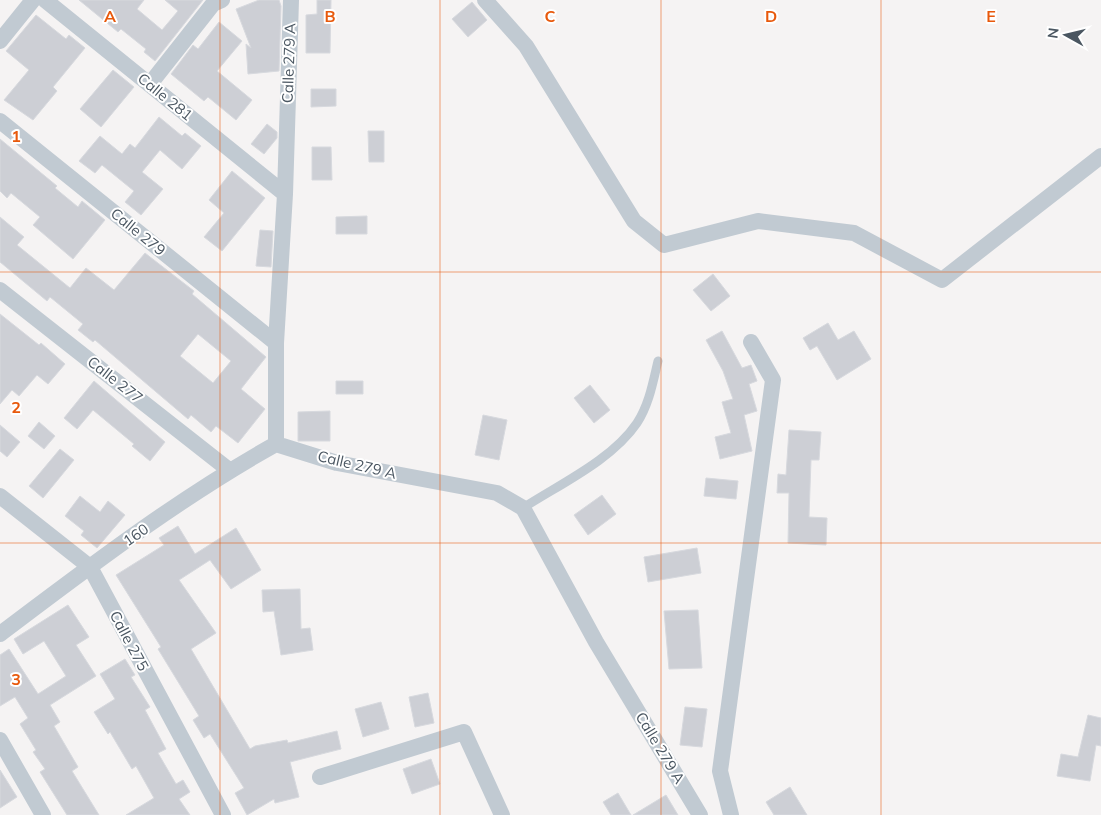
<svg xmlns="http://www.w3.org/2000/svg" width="1101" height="815" font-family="Mulish,sans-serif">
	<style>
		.building { fill: #cdcfd5; stroke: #d7d9de; fill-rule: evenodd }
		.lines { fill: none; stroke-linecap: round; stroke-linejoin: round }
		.service { stroke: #c1cad2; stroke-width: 9 }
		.minor { stroke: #c1cad2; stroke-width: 16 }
		.grid { fill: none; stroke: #e8590c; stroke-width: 1; stroke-opacity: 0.55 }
		.labels { text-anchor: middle; stroke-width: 4; stroke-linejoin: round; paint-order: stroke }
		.street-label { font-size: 15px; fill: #4a5661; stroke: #fff }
		.grid-label { font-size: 16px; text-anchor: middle; font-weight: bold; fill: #e8590c; stroke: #fff; stroke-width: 4; stroke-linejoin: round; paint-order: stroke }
	</style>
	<rect width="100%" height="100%" fill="#f5f3f3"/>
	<path class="building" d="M 79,0 L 144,0 L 137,9 L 162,30 L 178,11 L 165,0 L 203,0 L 155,61 L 144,52 L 146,49 L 121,29 L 118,32 Z
		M 259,0 L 279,0 L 281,6 L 279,71 L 248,74 L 246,44 L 251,48 L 236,9 Z
		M 317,0 L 331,0 L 330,53 L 306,53 L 306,15 L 317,14 Z
		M 472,2 L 487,20 L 468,37 L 452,19 Z
		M 36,15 L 66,39 L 69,35 L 85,48 L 53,87 L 57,91 L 33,120 L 4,100 L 29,70 L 6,51 Z
		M 219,22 L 242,41 L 217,71 L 252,100 L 236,120 L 208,97 L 204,101 L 171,74 L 193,45 L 198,49 Z
		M 113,70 L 134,87 L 101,127 L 80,109 Z
		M 311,89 L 336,89 L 336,106 L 311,107 Z
		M 159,117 L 182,136 L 185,133 L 201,146 L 182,169 L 160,150 L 142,172 L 163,189 L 141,215 L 125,202 L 134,191 L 102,165 L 95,173 L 79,161 L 100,136 L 122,154 L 130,144 L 135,148 Z
		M 267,124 L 277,132 L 277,138 L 264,154 L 251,144 Z
		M 368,131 L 384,131 L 384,162 L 369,162 Z
		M 0,139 L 57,186 L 55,188 L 78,207 L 82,201 L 105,220 L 73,259 L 33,225 L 40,217 L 11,193 L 7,198 L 0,191 Z
		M 312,147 L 331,147 L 332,180 L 312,180 Z
		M 232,171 L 265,198 L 222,251 L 204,237 L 224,213 L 209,200 Z
		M 367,216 L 367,234 L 336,234 L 336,217 Z
		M 0,217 L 24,237 L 17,245 L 70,288 L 86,268 L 114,290 L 145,253 L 194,291 L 192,294 L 266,357 L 241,389 L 265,409 L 238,443 L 216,426 L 211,432 L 191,415 L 188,419 L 95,340 L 93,342 L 78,330 L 83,324 L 50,297 L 47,301 L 0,262 ZM 198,334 L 231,361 L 213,383 L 180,356 Z
		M 260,230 L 273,231 L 271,267 L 256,266 Z
		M 713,274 L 730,296 L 711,311 L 693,290 Z
		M 0,314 L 39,345 L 41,343 L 65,364 L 48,384 L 37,375 L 19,396 L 12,390 L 0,404 Z
		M 828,323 L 838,340 L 854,331 L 871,359 L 837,380 L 817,346 L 810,350 L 803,338 Z
		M 722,331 L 742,368 L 751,365 L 757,381 L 749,384 L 757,411 L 744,415 L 752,451 L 720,459 L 715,437 L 731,433 L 722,402 L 733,399 L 723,371 L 706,340 Z
		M 94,381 L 165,442 L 150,461 L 132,446 L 134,444 L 93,410 L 77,429 L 64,418 Z
		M 336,381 L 363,381 L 363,394 L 336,394 Z
		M 590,385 L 610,410 L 594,423 L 574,398 Z
		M 330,411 L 330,441 L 298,441 L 298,412 Z
		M 483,415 L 507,420 L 499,460 L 475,455 Z
		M 39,422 L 55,436 L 44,449 L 28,436 Z
		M 0,425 L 20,442 L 7,457 L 0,451 Z
		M 789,430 L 821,432 L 819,460 L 811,460 L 809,517 L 827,518 L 826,545 L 788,543 L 789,493 L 777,493 L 778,474 L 786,475 Z
		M 60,449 L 74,460 L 43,498 L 29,486 Z
		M 706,478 L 738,481 L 736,499 L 704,496 Z
		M 602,495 L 616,514 L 588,535 L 574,515 Z
		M 80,496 L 100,512 L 108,501 L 125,515 L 97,548 L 81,535 L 84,531 L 65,516 Z
		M 178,526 L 195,554 L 236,528 L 261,570 L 231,589 L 210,560 L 179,580 L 216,633 L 191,649 L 250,749 L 255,746 L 287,740 L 288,743 L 337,731 L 341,749 L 290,762 L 299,797 L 275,803 L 274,799 L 247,815 L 235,793 L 244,788 L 210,734 L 204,738 L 193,720 L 199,716 L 158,649 L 161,647 L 116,575 L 164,545 L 159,538 Z
		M 697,548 L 701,573 L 648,582 L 644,557 Z
		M 300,589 L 301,629 L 310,628 L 313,650 L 281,655 L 274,611 L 263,612 L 262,590 Z
		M 68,605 L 89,637 L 76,645 L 96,676 L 50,705 L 60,722 L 54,726 L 78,767 L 72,771 L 99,815 L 67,815 L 40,772 L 45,769 L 33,752 L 36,750 L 20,724 L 28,718 L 15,697 L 0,706 L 0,655 L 9,649 L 38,694 L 66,676 L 44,641 L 23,654 L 14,639 Z
		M 698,610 L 702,668 L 669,669 L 664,611 Z
		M 125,659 L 135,675 L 131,677 L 150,707 L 145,710 L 166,749 L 158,753 L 176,784 L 183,780 L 190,792 L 179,799 L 190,815 L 126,815 L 154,798 L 136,766 L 132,769 L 110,732 L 108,734 L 94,712 L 115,699 L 100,674 Z
		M 428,693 L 434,723 L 415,727 L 409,697 Z
		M 381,702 L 389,729 L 363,737 L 355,709 Z
		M 685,707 L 707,709 L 702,747 L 680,745 Z
		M 1088,715 L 1101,718 L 1101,746 L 1096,745 L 1090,781 L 1057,776 L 1061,754 L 1078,757 Z
		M 431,759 L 440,784 L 412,794 L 403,769 Z
		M 0,770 L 17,797 L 0,808 Z
		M 790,787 L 807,815 L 774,815 L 766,802 Z
		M 618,793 L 631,815 L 611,815 L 603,802 Z
		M 666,795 L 678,815 L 633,815 Z"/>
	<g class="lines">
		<path class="service" d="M 523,508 C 560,484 612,460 637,423 C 649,405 653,382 658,361"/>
		<path class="minor" d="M 45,0 L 285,194
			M 291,0 L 285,194 L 276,343 L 276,444 L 337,463 L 497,493 L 523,508 L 596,642 L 700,815
			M 485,0 L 526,46 L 634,221 L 664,245 L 758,221 L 854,233 L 942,280 L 1101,156
			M 0,41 L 33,0
			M 150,84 L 213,4 L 222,0
			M 0,121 L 276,343
			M 0,290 L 229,470
			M 0,496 L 90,567 L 223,815
			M 0,634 C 89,567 179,498 276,444
			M 0,740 L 43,815
			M 320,777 L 464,732 L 502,815
			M 731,815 L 720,771 L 773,380 L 751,342"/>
	</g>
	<path class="grid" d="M 220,0 L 220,815M 440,0 L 440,815M 661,0 L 661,815M 881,0 L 881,815M 0,272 L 1101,272M 0,543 L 1101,543"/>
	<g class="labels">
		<g class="street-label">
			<text transform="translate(289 63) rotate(-88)" y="5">Calle 279 A</text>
			<text transform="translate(165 97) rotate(39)" y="5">Calle 281</text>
			<text transform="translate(138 232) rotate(39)" y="5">Calle 279</text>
			<text transform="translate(115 380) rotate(38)" y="5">Calle 277</text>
			<text transform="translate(357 465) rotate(13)" y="5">Calle 279 A</text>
			<text transform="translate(136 535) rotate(-35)" y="5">160</text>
			<text transform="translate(129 641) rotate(62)" y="5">Calle 275</text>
			<text transform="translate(660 748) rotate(59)" y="5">Calle 279 A</text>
		</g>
	</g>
	<g class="grid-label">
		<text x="110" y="22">A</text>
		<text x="330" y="22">B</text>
		<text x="550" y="22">C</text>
		<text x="771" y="22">D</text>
		<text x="991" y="22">E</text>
		<text x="16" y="142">1</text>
		<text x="16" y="413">2</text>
		<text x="16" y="685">3</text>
	</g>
	<g transform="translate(1066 35) rotate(278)" stroke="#ffffff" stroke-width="4" paint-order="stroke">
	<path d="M0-4L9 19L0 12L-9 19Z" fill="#4a5661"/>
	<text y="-8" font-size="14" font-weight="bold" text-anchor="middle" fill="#4a5661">N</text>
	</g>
</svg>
